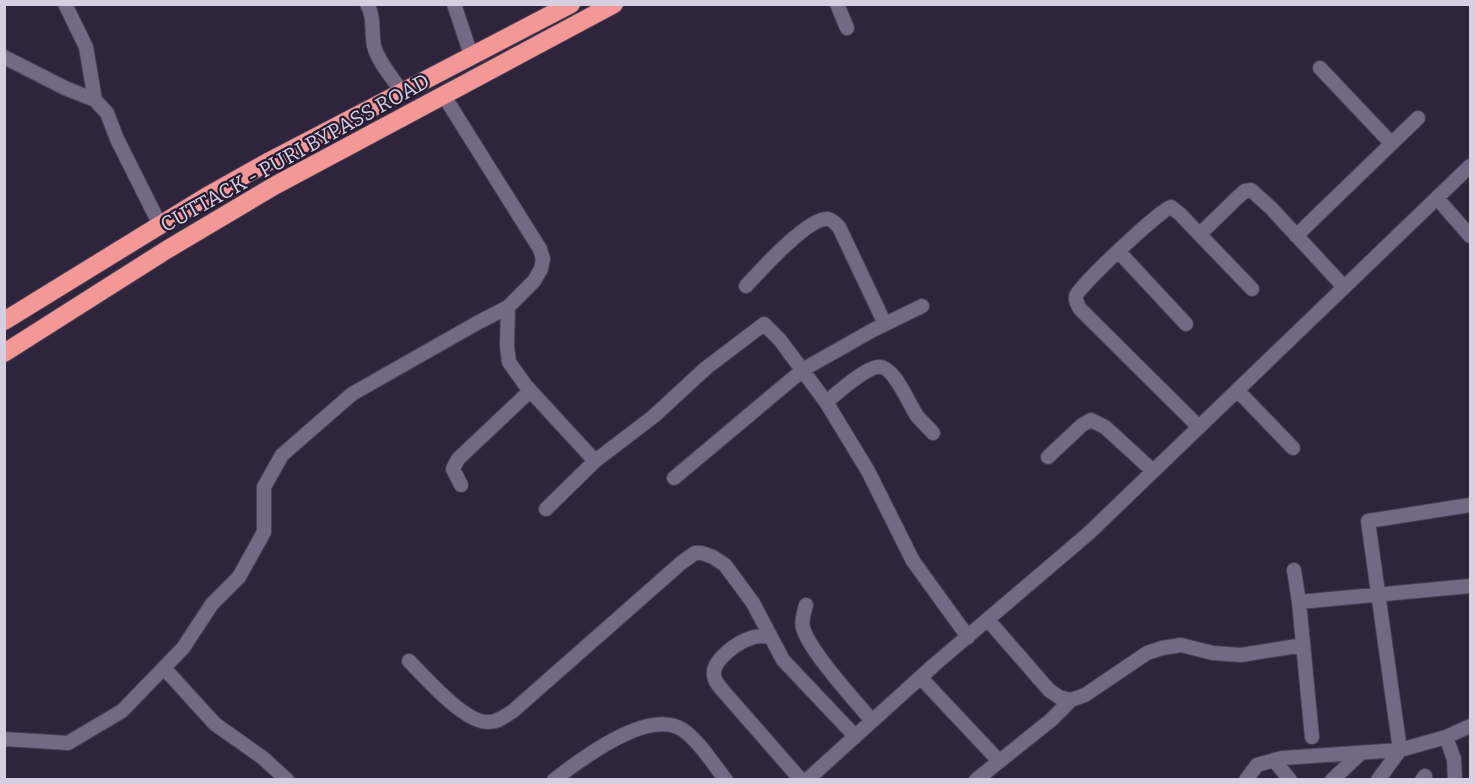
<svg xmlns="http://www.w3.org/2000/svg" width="1475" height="784" font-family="Bitter,serif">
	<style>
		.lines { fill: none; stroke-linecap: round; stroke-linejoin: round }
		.minor-casing { stroke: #483f54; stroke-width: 16 }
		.highway-casing { stroke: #483f54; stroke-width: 20 }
		.minor { stroke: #736985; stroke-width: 14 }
		.highway { stroke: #f49797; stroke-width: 18 }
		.labels { text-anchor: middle; stroke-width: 4.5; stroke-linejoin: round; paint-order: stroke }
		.street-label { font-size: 21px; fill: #d5cfdf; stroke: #241b32 }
	</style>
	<rect width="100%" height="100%" fill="#2e253d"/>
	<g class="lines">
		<g class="minor-casing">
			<path id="minor" d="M 65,4 L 86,47 L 95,100
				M 367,4 C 375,18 371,32 374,46 C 378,62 393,78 401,91
				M 454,4 L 471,55
				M 837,4 L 847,28
				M 4,57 L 65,88 L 95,100 L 107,113 L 117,139 L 160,225
				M 1320,68 L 1391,143
				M 1437,198 L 1470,236
				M 1200,234 L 1238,197 L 1245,191 L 1251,190 L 1271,208 L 1344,287
				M 1296,236 L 1418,118
				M 1119,252 L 1186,324
				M 746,286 C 760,271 808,217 828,219 C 833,220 835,223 839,227 L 885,324
				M 508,307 L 507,346 L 509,362 L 526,386 L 595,461 L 654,416 L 706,368 L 764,324 L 780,340 L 826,402 L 868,471 L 913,561 L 968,637
				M 1237,390 L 1293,448
				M 826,402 C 839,392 862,370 877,367 C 893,363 909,404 917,416 C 922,422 928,427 933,433
				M 1199,427 L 1080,309 C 1078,305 1075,302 1076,296 C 1079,286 1160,210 1171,207 L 1180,214 L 1252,289
				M 1048,457 L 1082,425 L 1091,420 L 1105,427 L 1153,471
				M 674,478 L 804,369 L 873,330 L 922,306
				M 461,485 L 453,469 L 458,459 L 530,391
				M 546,509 L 595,461
				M 1294,570 L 1299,602 L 1312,737
				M 1299,602 L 1470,586
				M 806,605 C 804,613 801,621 803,628 C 810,652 855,700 872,721
				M 988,620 L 1049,690 L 1059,697 L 1071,700 L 1085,695 L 1147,653 L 1162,648 L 1181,645 L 1213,653 L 1241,655 L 1303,645
				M 770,636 C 764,636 757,636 751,638 C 738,642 712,660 714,675 C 714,681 720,687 724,692 L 801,780
				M 409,661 C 425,677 464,722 487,722 C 497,723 505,716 513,711 L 681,563 L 695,553 L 702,553 L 713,557 L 725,565 L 753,603 L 783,660 L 855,736
				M 164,668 L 215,724 L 263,758 L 287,780
				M 921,678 L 999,761
				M 1446,737 L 1470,726
				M 4,739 L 68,743 L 122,711 L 183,648 L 212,604 L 239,577 L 264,532 L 264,487 L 282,455 L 352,394 L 477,323 L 508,307 L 534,281 L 541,269 L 543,259 L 540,249 L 444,96
				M 1274,760 L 1290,780
				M 554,780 C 581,759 649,707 683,730 C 700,742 713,764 726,780
				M 807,780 L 934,665 L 1089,533 L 1470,166
				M 976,780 L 1051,720 L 1071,700
				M 1246,780 L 1257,765 L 1282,758 L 1400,750 L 1446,737 L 1454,759 L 1455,780
				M 1332,780 L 1360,754
				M 1378,780 L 1400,750 L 1368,521 L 1470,505
				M 1422,780 L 1425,776"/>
		</g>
		<g class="highway-casing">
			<path id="highway" d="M 4,321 L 209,195 L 266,163 L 571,4
				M 4,353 L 168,249 L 274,186 L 614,4"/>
		</g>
		<use href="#minor" class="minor"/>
		<use href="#highway" class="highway"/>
	</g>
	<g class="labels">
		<g class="street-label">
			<text transform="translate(295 153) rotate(-29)" y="7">CUTTACK - PURI BYPASS ROAD</text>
		</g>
	</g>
	<rect width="1475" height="784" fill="none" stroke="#d5cfdf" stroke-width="12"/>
</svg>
